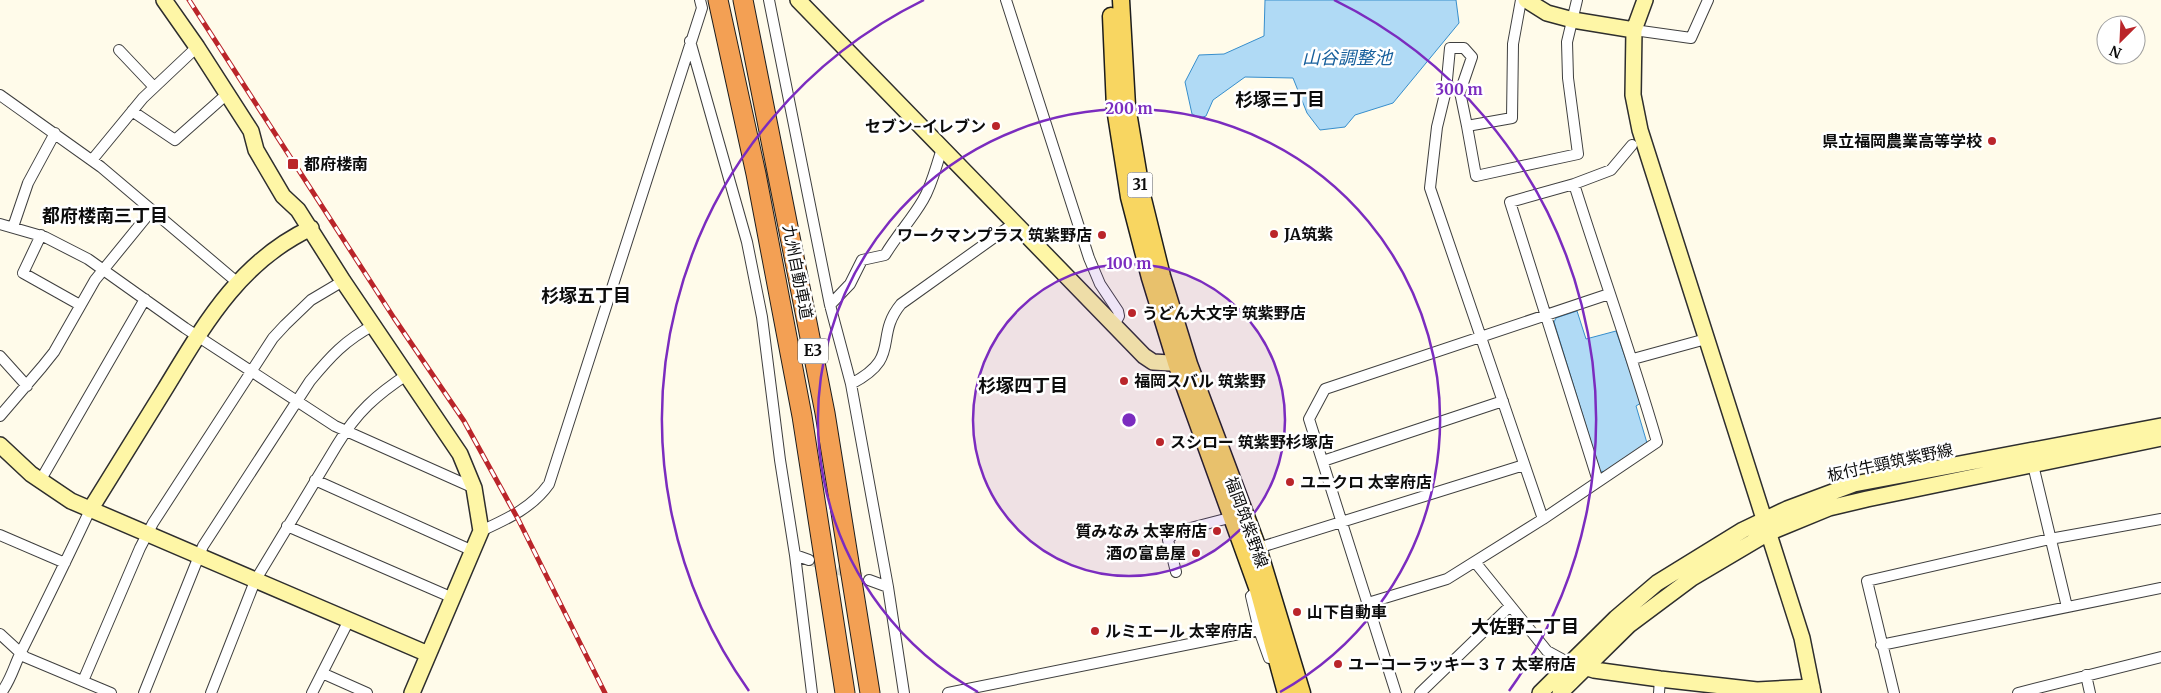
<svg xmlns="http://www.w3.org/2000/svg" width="2161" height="693" font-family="Merriweather,'Noto Sans JP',serif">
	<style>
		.water { fill: #b0daf5; stroke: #378ecc }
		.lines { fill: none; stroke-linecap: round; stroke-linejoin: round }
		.street-tunnel { stroke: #dbd7c9; stroke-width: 10; stroke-dasharray: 10 5; stroke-linecap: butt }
		.street-casing { stroke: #3f3f3f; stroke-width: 12 }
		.secondary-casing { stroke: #2e2e2e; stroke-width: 18 }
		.primary-casing { stroke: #1d1d1d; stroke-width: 19 }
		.highway-casing { stroke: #1d1d1d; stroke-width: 21 }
		.street { stroke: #fff; stroke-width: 10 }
		.secondary { stroke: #fef6a6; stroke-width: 15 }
		.primary { stroke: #f8d661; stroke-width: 16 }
		.highway { stroke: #f3a054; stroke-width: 19 }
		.rail-casing { stroke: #ba252a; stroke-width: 5 }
		.rail { stroke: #fff; stroke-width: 3; stroke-dasharray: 9; stroke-linecap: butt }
		.ring { fill: none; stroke: #7b2cbf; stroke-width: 2.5 }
		.poi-dot { fill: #ba252a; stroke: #fff; stroke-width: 2 }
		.labels { text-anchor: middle; stroke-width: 5; stroke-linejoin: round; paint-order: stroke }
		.shield { fill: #fff; stroke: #555; stroke-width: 1 }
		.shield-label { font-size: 15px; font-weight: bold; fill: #0c0c0c }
		.poi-label { font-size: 16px; font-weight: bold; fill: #0c0c0c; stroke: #fff; text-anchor: start }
		.street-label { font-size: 16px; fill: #0c0c0c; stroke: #fff }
		.water-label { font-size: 18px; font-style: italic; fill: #165f9c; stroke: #fff }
		.neighbourhood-label { font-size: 18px; font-weight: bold; fill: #0c0c0c; stroke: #fff }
		.centre { fill: #7b2cbf; stroke: #fff; stroke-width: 2.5 }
		.ring-label { font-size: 15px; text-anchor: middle; font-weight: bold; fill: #7b2cbf; stroke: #fff; stroke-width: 5; stroke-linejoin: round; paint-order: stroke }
	</style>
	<rect width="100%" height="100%" fill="#fffbea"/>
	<path class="water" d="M 1265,0 L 1456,0 L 1459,23 L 1393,103 L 1355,115 L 1345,127 L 1320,130 L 1307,113 L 1293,78 L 1245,77 L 1213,100 L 1206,116 L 1200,118 L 1192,114 L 1185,82 L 1199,55 L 1224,54 L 1264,36 Z
		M 1577,311 L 1586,339 L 1616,331 L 1641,403 L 1636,406 L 1647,443 L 1606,472 L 1600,471 L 1554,322 L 1556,318 Z"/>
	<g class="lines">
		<path class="street-tunnel" d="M 809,560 L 869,580"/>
		<g class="street-casing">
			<path id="street" d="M 769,0 L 830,305 L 851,384 L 888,587 L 904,693
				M 1006,0 L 1089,258 L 1100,284 L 1118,311 L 1119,316 L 1114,325
				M 1521,0 L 1513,44 L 1512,118 L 1467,126 L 1476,176 L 1578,154 L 1568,78 L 1567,42 L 1577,0
				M 1634,30 L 1691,38 L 1708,0
				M 690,41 L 747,242 L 762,317 L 780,460 L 795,555 L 812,693
				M 119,50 L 154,87
				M 0,95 L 101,167 L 238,283
				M 132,111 L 175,140 L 227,94
				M 1467,126 L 1460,92 L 1472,57 L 1464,48 L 1450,48 L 1446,90 L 1437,127 L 1430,188 L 1543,519
				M 92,160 L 143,98 L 197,47
				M 0,224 L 45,237 L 88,259 L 185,328 L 335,426 L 474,488
				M 13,227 L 28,183 L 55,133
				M 41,235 L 23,273 L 80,305
				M 830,305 L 850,284 L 862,260 L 885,255 C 897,235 912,219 923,200 C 932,185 936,166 942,149
				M 0,356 L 27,386
				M 1633,359 L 1706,339
				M 851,384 C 903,357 873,338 901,304 L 1013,224
				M 0,416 L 42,367 L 54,352 L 95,280 L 152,210
				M 1323,461 L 1503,401
				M 2033,465 L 2067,607
				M 315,480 L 473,551
				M 40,481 L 145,299
				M 1598,481 L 1510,202 L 1574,184 L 1611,170 L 1632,145
				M 287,526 L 453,598
				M 481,531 C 507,519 532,508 549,484 L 702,8 L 700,0
				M 0,535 L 65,563
				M 1258,548 L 1524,465
				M 795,555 L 809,560
				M 1475,562 L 1547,651 L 1569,663
				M 1176,572 L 1168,540 L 1175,532 L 1233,517
				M 869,580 L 888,587
				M 1258,590 L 1251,596 L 1259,630 L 1269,658
				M 1368,603 L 1447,579 L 1543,519 L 1657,442 C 1632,355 1601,270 1574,184
				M 0,634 L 25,657 L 111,693
				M 1881,645 L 2161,588
				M 322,673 L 367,693
				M 2086,675 L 2090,693
				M 83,681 L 140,548 L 153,523 L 273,338 L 285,325 L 311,300 L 343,281
				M 1,693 C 11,680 14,666 21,652 C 45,604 68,557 90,510
				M 144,693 L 203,546 L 310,381 C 330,357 345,340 374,325
				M 211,693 L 255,581 L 337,445 C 357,412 376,395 408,374
				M 312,693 L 349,620
				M 948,693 L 1259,630
				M 1396,693 L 1309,419 L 1325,389 L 1609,294
				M 1420,693 L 1510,606
				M 1659,693 L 1660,679
				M 1894,693 L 1867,581 L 2050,539 L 2161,519
				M 2018,693 L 2161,657"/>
		</g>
		<g class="secondary-casing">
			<path id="secondary" d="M 164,0 L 197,47 L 251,131 L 256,150 L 283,196 L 298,210 L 343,281 L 460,454 L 474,488 L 481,531 L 412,693
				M 798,0 L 1144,356 L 1153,362 L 1187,364
				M 1526,0 L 1547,13 L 1573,20 L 1634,30
				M 1645,0 L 1634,30 L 1633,95 L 1640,130 L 1802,638 L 1813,693
				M 0,445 L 31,474 L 71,501 L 428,654
				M 90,510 C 115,470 140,429 165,389 C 204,325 239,262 311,228
				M 1578,665 L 1594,670 L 1660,679 L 1757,690 L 1812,687
				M 1540,693 L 1616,618 L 1657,583 L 1743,530 L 1787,509 L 1854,484 L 2161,426
				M 1560,693 L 1629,625 L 1692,578 L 1768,533 L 1829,508 L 1867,499 L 2161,438"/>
		</g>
		<g class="primary-casing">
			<path id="primary" d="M 1121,0 L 1127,106 L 1142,195 L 1162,276 L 1189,364 L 1258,548 L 1302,693
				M 1111,16 L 1115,108 L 1129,197 L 1150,278 L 1176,363 L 1258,590 L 1286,693"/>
		</g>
		<g class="highway-casing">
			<path id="highway" d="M 718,0 L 756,174 L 802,416 L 845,693
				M 743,0 L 825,413 L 870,693"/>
		</g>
		<use href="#street" class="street"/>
		<use href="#secondary" class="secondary"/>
		<use href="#primary" class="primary"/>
		<use href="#highway" class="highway"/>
		<g class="rail-casing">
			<path id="rail" d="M 189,0 L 394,318 L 464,421 L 518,519 L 605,693"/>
		</g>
		<use href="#rail" class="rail"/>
	</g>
	<circle cx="1129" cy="420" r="156" fill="#7b2cbf" fill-opacity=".12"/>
	<g class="ring">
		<circle cx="1129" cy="420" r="156"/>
		<path d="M978 692A311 311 0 1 1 1280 692"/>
		<path d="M749 691A467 467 0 0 1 924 0M1334 0A467 467 0 0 1 1509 691"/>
	</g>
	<g class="poi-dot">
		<circle cx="996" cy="126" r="5"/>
		<circle cx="1992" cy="141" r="5"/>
		<rect x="287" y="158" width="12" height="12" rx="2.5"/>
		<circle cx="1274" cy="234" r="5"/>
		<circle cx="1102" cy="235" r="5"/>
		<circle cx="1132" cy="313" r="5"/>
		<circle cx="1124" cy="381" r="5"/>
		<circle cx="1160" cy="442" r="5"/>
		<circle cx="1290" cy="482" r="5"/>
		<circle cx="1217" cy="531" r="5"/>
		<circle cx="1196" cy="553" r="5"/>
		<circle cx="1297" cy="612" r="5"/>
		<circle cx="1095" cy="631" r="5"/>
		<circle cx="1338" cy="664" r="5"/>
	</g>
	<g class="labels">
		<g class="shield">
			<rect x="1127.5" y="172.5" width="25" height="25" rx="4"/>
			<rect x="798" y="338.5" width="30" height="25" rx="4"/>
		</g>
		<g class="shield-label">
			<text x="1140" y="190">31</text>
			<text x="813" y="356">E3</text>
		</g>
		<g class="poi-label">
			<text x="986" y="132" text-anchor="end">セブン-イレブン</text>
			<text x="1982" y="147" text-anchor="end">県立福岡農業高等学校</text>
			<text x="304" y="170">都府楼南</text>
			<text x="1284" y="240">JA筑紫</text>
			<text x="1092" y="241" text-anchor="end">ワークマンプラス 筑紫野店</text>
			<text x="1142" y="319">うどん大文字 筑紫野店</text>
			<text x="1134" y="387">福岡スバル 筑紫野</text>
			<text x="1170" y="448">スシロー 筑紫野杉塚店</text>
			<text x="1300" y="488">ユニクロ 太宰府店</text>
			<text x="1207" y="537" text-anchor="end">質みなみ 太宰府店</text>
			<text x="1186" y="559" text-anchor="end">酒の富島屋</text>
			<text x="1307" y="618">山下自動車</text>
			<text x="1105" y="637">ルミエール 太宰府店</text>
			<text x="1348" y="670">ユーコーラッキー３７ 太宰府店</text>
		</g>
		<g class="street-label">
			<text transform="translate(798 272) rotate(79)" y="6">九州自動車道</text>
			<text transform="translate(1890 462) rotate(-12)" y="6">板付牛頸筑紫野線</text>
			<text transform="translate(1247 522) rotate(70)" y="6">福岡筑紫野線</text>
		</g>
		<g class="water-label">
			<text x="1347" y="64">山谷調整池</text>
		</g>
		<g class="neighbourhood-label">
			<text x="1280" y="106">杉塚三丁目</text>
			<text x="105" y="222">都府楼南三丁目</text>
			<text x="586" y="302">杉塚五丁目</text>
			<text x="1023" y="392">杉塚四丁目</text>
			<text x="1525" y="633">大佐野二丁目</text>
		</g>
	</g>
	<circle cx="1129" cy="420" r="8" class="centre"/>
	<g class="ring-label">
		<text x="1459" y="95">300 m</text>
		<text x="1129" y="114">200 m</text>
		<text x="1129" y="269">100 m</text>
	</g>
	<g transform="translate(2121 40) rotate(204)"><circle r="24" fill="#ffffff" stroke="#9e9e9e"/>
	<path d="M0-4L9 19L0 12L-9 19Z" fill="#ba252a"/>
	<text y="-8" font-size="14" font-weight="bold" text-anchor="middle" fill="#0c0c0c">N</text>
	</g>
</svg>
